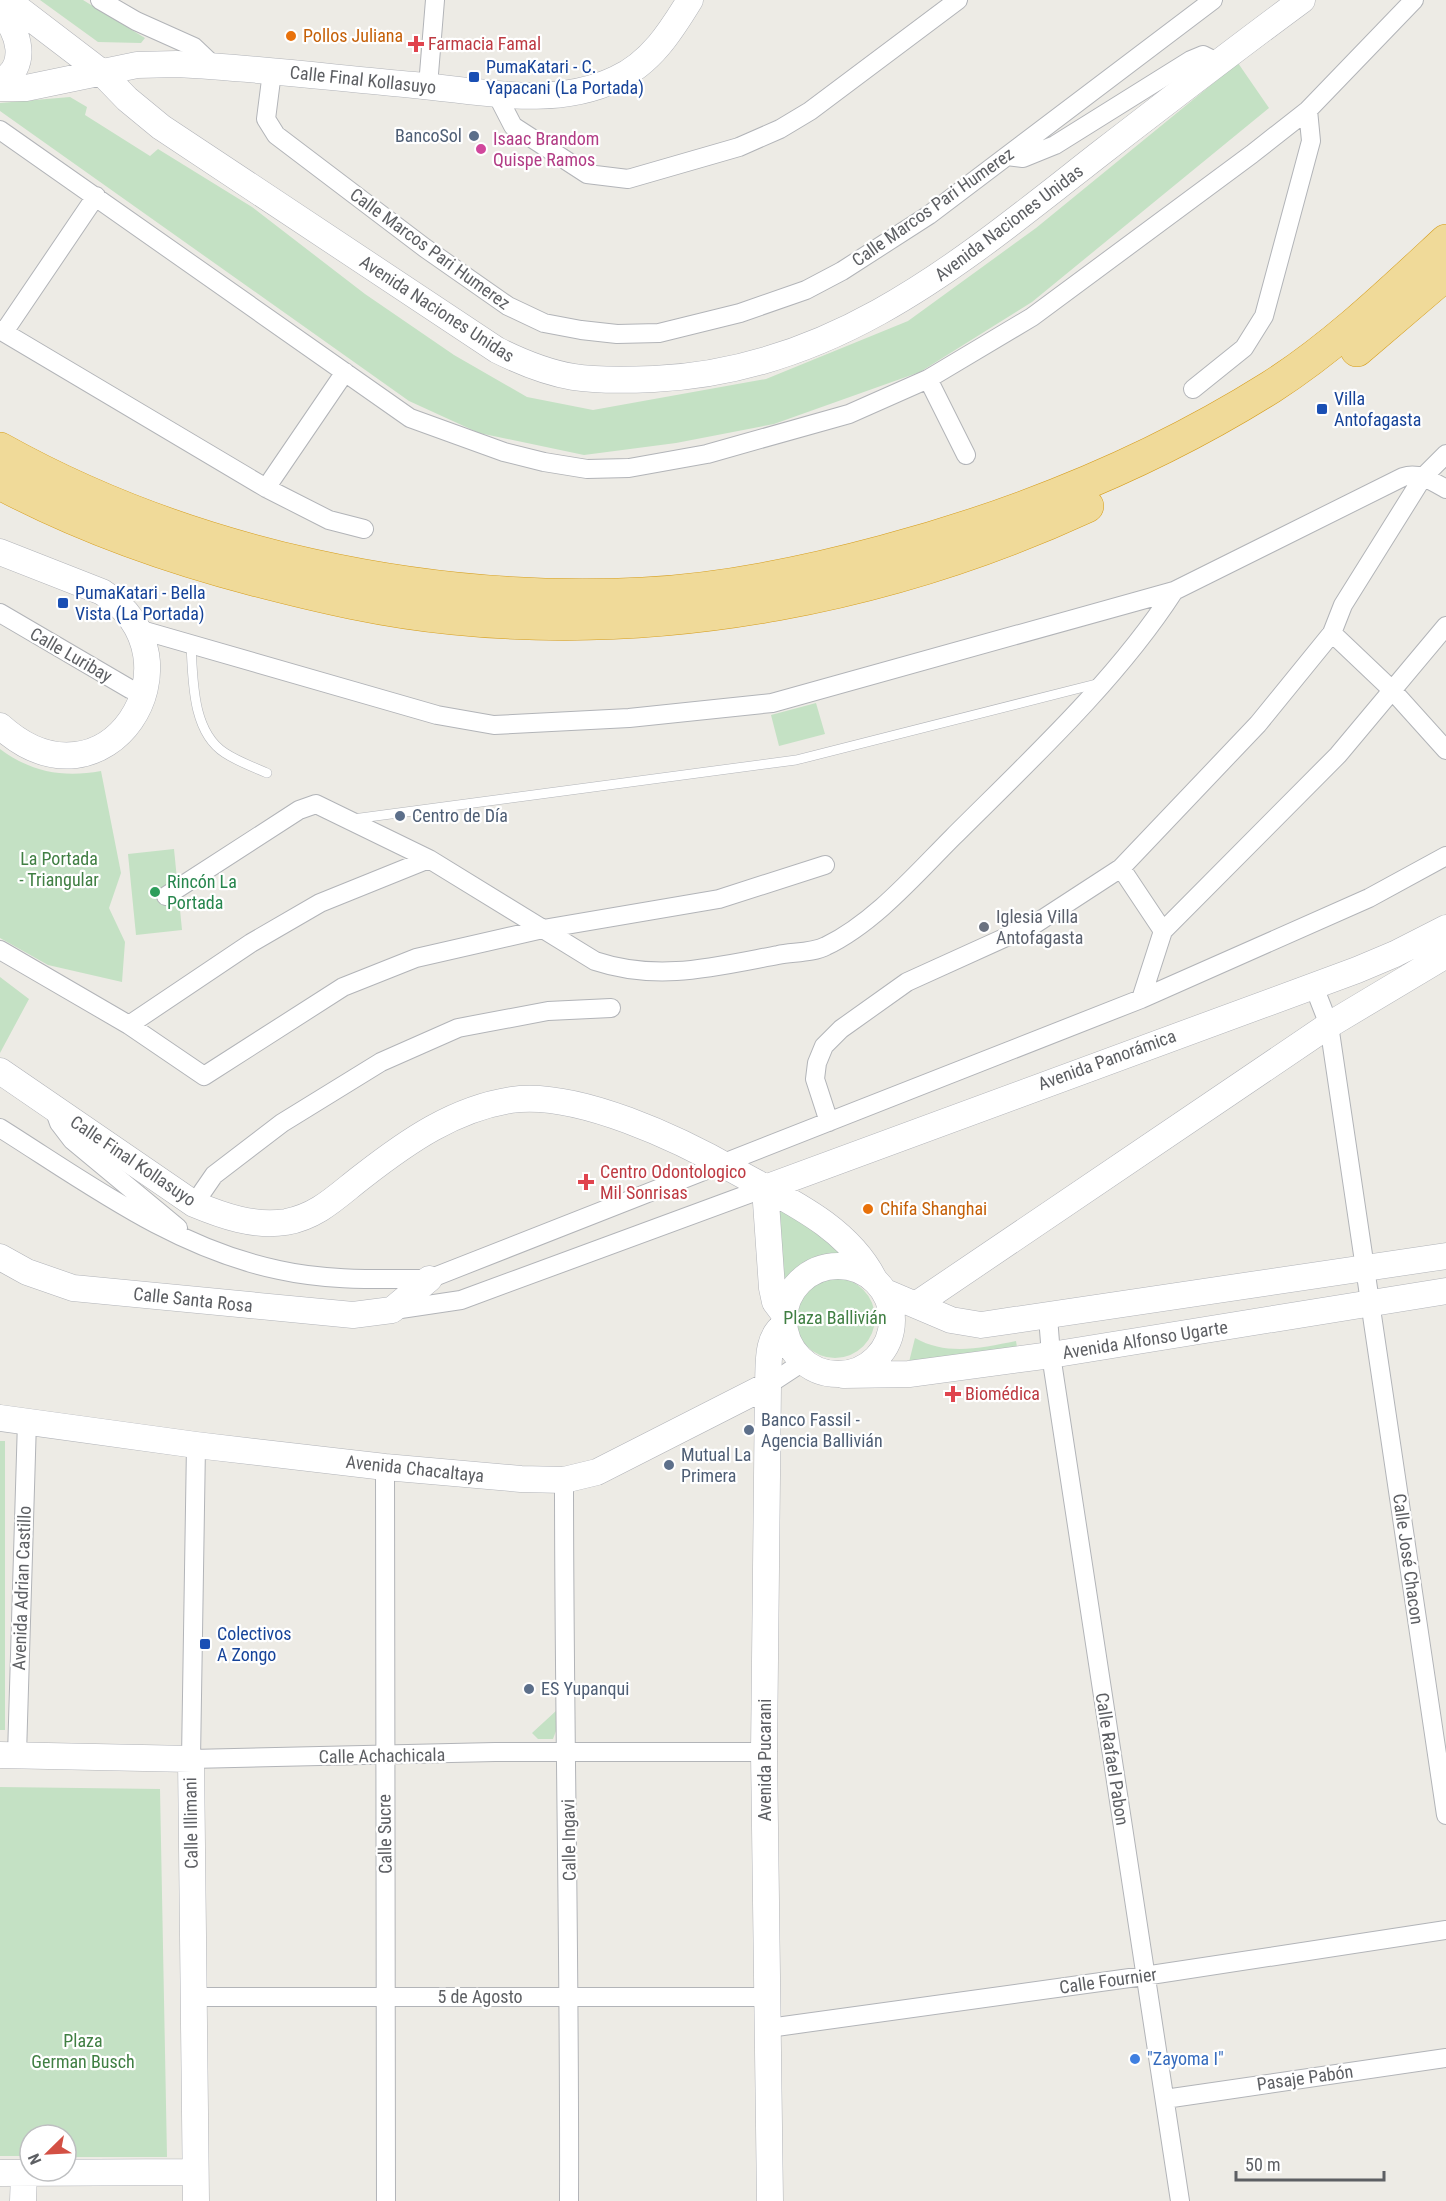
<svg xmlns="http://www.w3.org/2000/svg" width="1446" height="2201" font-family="'Roboto Condensed',sans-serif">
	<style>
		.green { fill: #c4e1c4 }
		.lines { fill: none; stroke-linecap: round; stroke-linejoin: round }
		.lane-casing { stroke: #b2b4b8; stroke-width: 10 }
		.street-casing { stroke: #b2b4b8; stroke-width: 20 }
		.secondary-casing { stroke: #b1b3b8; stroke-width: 27 }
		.highway-casing { stroke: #d59d1c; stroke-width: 34 }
		.lane { stroke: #fff; stroke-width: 9 }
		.street { stroke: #fff; stroke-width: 18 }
		.secondary { stroke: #fff; stroke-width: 26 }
		.highway { stroke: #f0da99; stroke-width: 33 }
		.food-dot { fill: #e8710a; stroke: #fff; stroke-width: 2 }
		.health-dot { fill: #e0444e; stroke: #fff; stroke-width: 2 }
		.transit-dot { fill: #1a4fb4; stroke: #fff; stroke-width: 2 }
		.service-dot { fill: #5c6f8a; stroke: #fff; stroke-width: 2 }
		.hotel-dot { fill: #d1479c; stroke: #fff; stroke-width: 2 }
		.leisure-dot { fill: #2e9e5b; stroke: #fff; stroke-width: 2 }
		.worship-dot { fill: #6b7280; stroke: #fff; stroke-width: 2 }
		.shop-dot { fill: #3f7fe0; stroke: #fff; stroke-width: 2 }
		.labels { text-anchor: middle; stroke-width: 4.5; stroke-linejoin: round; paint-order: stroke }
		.food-label { font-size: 18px; fill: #c56008; stroke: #fff; text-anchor: start }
		.health-label { font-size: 18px; fill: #be3a42; stroke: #fff; text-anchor: start }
		.transit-label { font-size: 18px; fill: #164399; stroke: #fff; text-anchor: start }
		.street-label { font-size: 18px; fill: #5d5f63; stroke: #fff }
		.service-label { font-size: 18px; fill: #4e5e75; stroke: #fff; text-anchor: start }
		.hotel-label { font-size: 18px; fill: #b23c85; stroke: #fff; text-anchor: start }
		.park-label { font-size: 18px; fill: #407f43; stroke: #fff }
		.leisure-label { font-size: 18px; fill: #27864d; stroke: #fff; text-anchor: start }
		.worship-label { font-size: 18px; fill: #5b616d; stroke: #fff; text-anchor: start }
		.shop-label { font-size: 18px; fill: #366cbe; stroke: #fff; text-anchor: start }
	</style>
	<rect width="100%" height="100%" fill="#edebe5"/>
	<path class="green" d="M 40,0 L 83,0 L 145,38 L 141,43 L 98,42 Z
		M 1238,63 L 1269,108 L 1032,302 L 920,372 L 774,424 L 676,443 L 584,455 L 479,433 L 409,401 L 0,111 L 0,103 L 70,97 L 87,107 L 85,115 L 150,156 L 158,149 L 252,207 L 365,294 L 454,355 L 527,397 L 593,410 L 766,379 L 908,321 L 1036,228 Z
		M 816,703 L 825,734 L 779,746 L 771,715 Z
		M 0,749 C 31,772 63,778 101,771 L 121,873 L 109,908 L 125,942 L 122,982 L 48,965 L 0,938 Z
		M 174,849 L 182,930 L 136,935 L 128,854 Z
		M 0,977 L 29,999 L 0,1053 Z
		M 783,1208 L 855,1253 C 821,1257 800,1271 779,1297 L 775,1215 Z
		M795 1318a40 40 0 1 1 80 0a40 40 0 1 1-80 0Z
		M 915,1338 C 947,1356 981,1348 1016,1341 L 1017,1347 L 908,1366 Z
		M 0,1441 L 5,1441 L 5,1730 L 0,1730 Z
		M 557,1710 L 556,1731 L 553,1739 L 538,1739 L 532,1733 Z
		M 0,1787 L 160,1789 L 167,2157 L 66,2157 L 66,2135 L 30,2135 L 30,2156 L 0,2156 Z"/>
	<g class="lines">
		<g class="lane-casing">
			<path id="lane" d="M 191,645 C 193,680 192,732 225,753 C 237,761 253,767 267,773
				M 353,819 L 796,760 L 1100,683"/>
		</g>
		<g class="street-casing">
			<path id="street" d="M 100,0 L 136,21 L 194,47 L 214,66
				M 272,72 L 266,119 L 276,135 L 425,248 L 508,306 L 544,323 L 581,330 L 617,334 L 659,333 L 740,313 L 806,290 L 842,271 L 929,215 L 1213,0
				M 428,86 L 435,0
				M 497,95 L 513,126 L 587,174 L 628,179 L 739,147 L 780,129 L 810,111 L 958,0
				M 0,130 L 410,418 L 504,452 L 544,462 L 587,469 L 629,468 L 707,454 L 849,414 L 928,379 L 1032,317 L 1252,154 L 1308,110 L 1414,0
				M 1007,156 L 1023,158 L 1055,145 L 1191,60 L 1203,55 L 1217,62
				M 0,330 L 266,488 L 329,520 L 364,529
				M 4,332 L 96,196
				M 928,379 L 966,455
				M 1193,389 L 1244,348 L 1264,316 L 1311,141 L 1308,110
				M 266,488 L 345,372
				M 0,613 L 130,689 L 143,694
				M 138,629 L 437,715 L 494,725 L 629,718 L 772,703 L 1174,591 L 1403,477 C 1419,472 1432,481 1446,489
				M 1332,633 L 1392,690 L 1446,750
				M 1121,868 L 1163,931 L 1141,999
				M 166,896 L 299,810 L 316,804 L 429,859 L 595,961 C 658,982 714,967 778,955 C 792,952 813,953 826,946 C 874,923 916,874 953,837 C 1028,762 1116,681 1174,591
				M 1163,931 L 1338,755 L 1446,626
				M 0,950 L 129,1025 L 204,1076 L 343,987 L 416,958 L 543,929 L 719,899 L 825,865
				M 1313,984 L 1329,1025 L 1446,1815
				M 129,1025 L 251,943 L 320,903 L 429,859
				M 54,1109 L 59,1123 L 72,1140 L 178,1228
				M 829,1122 L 815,1079 L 817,1063 L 824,1046 L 841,1029 L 907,982 L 1035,924 L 1121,868 L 1258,724 L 1332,633 L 1343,605 L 1423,477 L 1446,454
				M 0,1128 C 89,1184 174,1248 279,1270 C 328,1281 379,1279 429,1279 L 1141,999 L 1369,898 L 1446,856
				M 194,1204 L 214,1175 L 282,1123 L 381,1062 L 458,1028 L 548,1011 L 611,1008
				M 394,1310 L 461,1300 L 765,1188
				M 1048,1317 L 1051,1355 L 1180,2201
				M 768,1385 L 803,1362
				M 196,1445 L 191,1759 L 495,1752 L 764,1752
				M 385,1467 L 386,2201
				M 564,1480 C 564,1720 570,1961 569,2201
				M 17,1755 L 27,1421
				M 193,1997 L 766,1997
				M 769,2028 L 1144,1976 L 1446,1930
				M 1165,2099 L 1446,2058"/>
		</g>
		<g class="secondary-casing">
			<path id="secondary" d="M 7,0 L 100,71 L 127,99 L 161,127 L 497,350 C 557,380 587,382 654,379 C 837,371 965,259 1102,152 C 1168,101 1234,50 1302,0
				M 0,13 C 20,29 29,69 0,81
				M 0,88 L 26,88 L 137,65 L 177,64 C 256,68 335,78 414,85 C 481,91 553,109 616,79 C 651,63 671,31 690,0
				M 0,552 L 102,592 C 209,659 106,822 0,726
				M 0,1071 L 194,1204 C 223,1216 254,1227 286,1222 C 319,1216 338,1195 363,1176 C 408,1141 454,1109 511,1100 C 577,1090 681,1140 737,1172 C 787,1200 847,1226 874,1279
				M 765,1188 L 1357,970 L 1395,954 L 1446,928
				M 765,1188 L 772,1288 L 775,1302 L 784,1314
				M 0,1257 L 27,1272 L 73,1288 L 353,1315 L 392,1310 L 429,1279
				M784 1320a54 54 0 1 1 108 0a54 54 0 1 1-108 0Z
				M 885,1292 L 951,1320 L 981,1325 L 1446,1256
				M 917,1304 L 1329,1025 L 1446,955
				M 843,1375 L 909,1374 L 1051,1355 L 1446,1291
				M 0,1418 L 196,1445 L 385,1467 L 521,1479 L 564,1480 L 597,1472 L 768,1385
				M 0,1755 L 191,1759 L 196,2201
				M 0,2173 L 194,2172
				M 23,2201 L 24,2173
				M 770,2201 L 764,1752 L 768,1385 C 769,1364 766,1338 784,1325"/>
		</g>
		<g class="highway-casing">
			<path id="highway" d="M 1357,350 L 1446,274
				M 0,449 C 190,555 426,605 643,594 C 724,590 805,573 883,552 C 1021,515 1150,463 1271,387 C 1335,346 1391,292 1446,241
				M 0,483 C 81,526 165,556 253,579 C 318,596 386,612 453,618 C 667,640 892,596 1087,506"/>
		</g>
		<use href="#lane" class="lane"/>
		<use href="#street" class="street"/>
		<use href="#secondary" class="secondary"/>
		<use href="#highway" class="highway"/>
	</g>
	<g class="food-dot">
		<circle cx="291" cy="36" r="6"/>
		<circle cx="868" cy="1209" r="6"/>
	</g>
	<g class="health-dot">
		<path d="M413 35h6v6h6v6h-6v6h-6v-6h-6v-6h6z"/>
		<path d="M583 1173h6v6h6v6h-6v6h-6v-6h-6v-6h6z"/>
		<path d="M950 1385h6v6h6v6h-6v6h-6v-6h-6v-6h6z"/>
	</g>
	<g class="transit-dot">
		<rect x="468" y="71" width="12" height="12" rx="3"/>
		<rect x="1316" y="403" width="12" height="12" rx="3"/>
		<rect x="57" y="597" width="12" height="12" rx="3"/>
		<rect x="199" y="1638" width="12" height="12" rx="3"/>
	</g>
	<g class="service-dot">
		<circle cx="474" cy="136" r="6"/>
		<circle cx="400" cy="816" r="6"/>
		<circle cx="749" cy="1430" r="6"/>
		<circle cx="669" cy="1465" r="6"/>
		<circle cx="529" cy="1689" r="6"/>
	</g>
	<circle class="hotel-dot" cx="481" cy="149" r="6"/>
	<circle class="leisure-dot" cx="155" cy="892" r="6"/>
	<circle class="worship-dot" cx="984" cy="927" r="6"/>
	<circle class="shop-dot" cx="1135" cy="2059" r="6"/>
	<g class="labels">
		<g class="food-label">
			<text x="303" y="42">Pollos Juliana</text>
			<text x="880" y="1215">Chifa Shanghai</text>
		</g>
		<g class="health-label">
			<text x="428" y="50">Farmacia Famal</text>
			<text x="600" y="1178">Centro Odontologico<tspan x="600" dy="21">Mil Sonrisas</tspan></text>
			<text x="965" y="1400">Biomédica</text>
		</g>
		<g class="transit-label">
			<text x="486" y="73">PumaKatari - C.<tspan x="486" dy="21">Yapacani (La Portada)</tspan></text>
			<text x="1334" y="405">Villa<tspan x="1334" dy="21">Antofagasta</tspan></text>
			<text x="75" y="599">PumaKatari - Bella<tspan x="75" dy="21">Vista (La Portada)</tspan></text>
			<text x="217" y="1640">Colectivos<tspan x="217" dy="21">A Zongo</tspan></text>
		</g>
		<g class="street-label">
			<text transform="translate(363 80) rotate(6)" y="6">Calle Final Kollasuyo</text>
			<text transform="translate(933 207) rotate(-35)" y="6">Calle Marcos Pari Humerez</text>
			<text transform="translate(1009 223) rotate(-37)" y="6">Avenida Naciones Unidas</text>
			<text transform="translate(430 249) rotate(36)" y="6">Calle Marcos Pari Humerez</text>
			<text transform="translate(437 309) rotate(33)" y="6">Avenida Naciones Unidas</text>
			<text transform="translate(71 655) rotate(30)" y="6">Calle Luribay</text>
			<text transform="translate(1107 1060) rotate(-20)" y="6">Avenida Panorámica</text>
			<text transform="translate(133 1161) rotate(34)" y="6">Calle Final Kollasuyo</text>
			<text transform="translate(193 1300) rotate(6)" y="6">Calle Santa Rosa</text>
			<text transform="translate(1145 1340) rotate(-9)" y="6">Avenida Alfonso Ugarte</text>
			<text transform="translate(415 1469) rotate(6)" y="6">Avenida Chacaltaya</text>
			<text transform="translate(1408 1559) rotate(82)" y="6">Calle José Chacon</text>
			<text transform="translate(22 1588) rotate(-88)" y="6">Avenida Adrian Castillo</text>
			<text transform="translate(382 1756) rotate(-1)" y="6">Calle Achachicala</text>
			<text transform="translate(1112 1759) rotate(81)" y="6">Calle Rafael Pabon</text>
			<text transform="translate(765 1760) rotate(-90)" y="6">Avenida Pucarani</text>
			<text transform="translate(191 1823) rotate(-91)" y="6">Calle Illimani</text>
			<text transform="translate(385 1834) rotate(-91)" y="6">Calle Sucre</text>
			<text transform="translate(569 1840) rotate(-91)" y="6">Calle Ingavi</text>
			<text transform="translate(1108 1981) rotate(-8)" y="6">Calle Fournier</text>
			<text x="480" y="2003">5 de Agosto</text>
			<text transform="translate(1305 2078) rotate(-8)" y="6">Pasaje Pabón</text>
		</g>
		<g class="service-label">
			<text x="462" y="142" text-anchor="end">BancoSol</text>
			<text x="412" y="822">Centro de Día</text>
			<text x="761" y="1426">Banco Fassil -<tspan x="761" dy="21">Agencia Ballivián</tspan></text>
			<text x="681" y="1461">Mutual La<tspan x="681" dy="21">Primera</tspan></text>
			<text x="541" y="1695">ES Yupanqui</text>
		</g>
		<g class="hotel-label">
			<text x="493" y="145">Isaac Brandom<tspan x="493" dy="21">Quispe Ramos</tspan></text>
		</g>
		<g class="park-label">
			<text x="59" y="865">La Portada<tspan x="59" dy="21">- Triangular</tspan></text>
			<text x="835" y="1324">Plaza Ballivián</text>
			<text x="83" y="2047">Plaza<tspan x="83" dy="21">German Busch</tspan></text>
		</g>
		<g class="leisure-label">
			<text x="167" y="888">Rincón La<tspan x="167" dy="21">Portada</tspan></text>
		</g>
		<g class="worship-label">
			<text x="996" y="923">Iglesia Villa<tspan x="996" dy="21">Antofagasta</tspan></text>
		</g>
		<g class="shop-label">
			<text x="1147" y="2065">"Zayoma I"</text>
		</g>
	</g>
	<g transform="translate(48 2153) rotate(246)"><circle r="28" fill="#ffffff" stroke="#bebfc1" stroke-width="1.5"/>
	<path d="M0-4.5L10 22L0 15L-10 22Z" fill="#d35044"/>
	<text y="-9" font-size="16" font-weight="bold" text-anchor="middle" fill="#5d5f63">N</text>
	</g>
	<path d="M1236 2171v9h148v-9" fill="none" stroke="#5d5f63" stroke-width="3"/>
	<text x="1245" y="2171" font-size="18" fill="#5d5f63" stroke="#ffffff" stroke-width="4.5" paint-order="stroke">50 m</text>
</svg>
